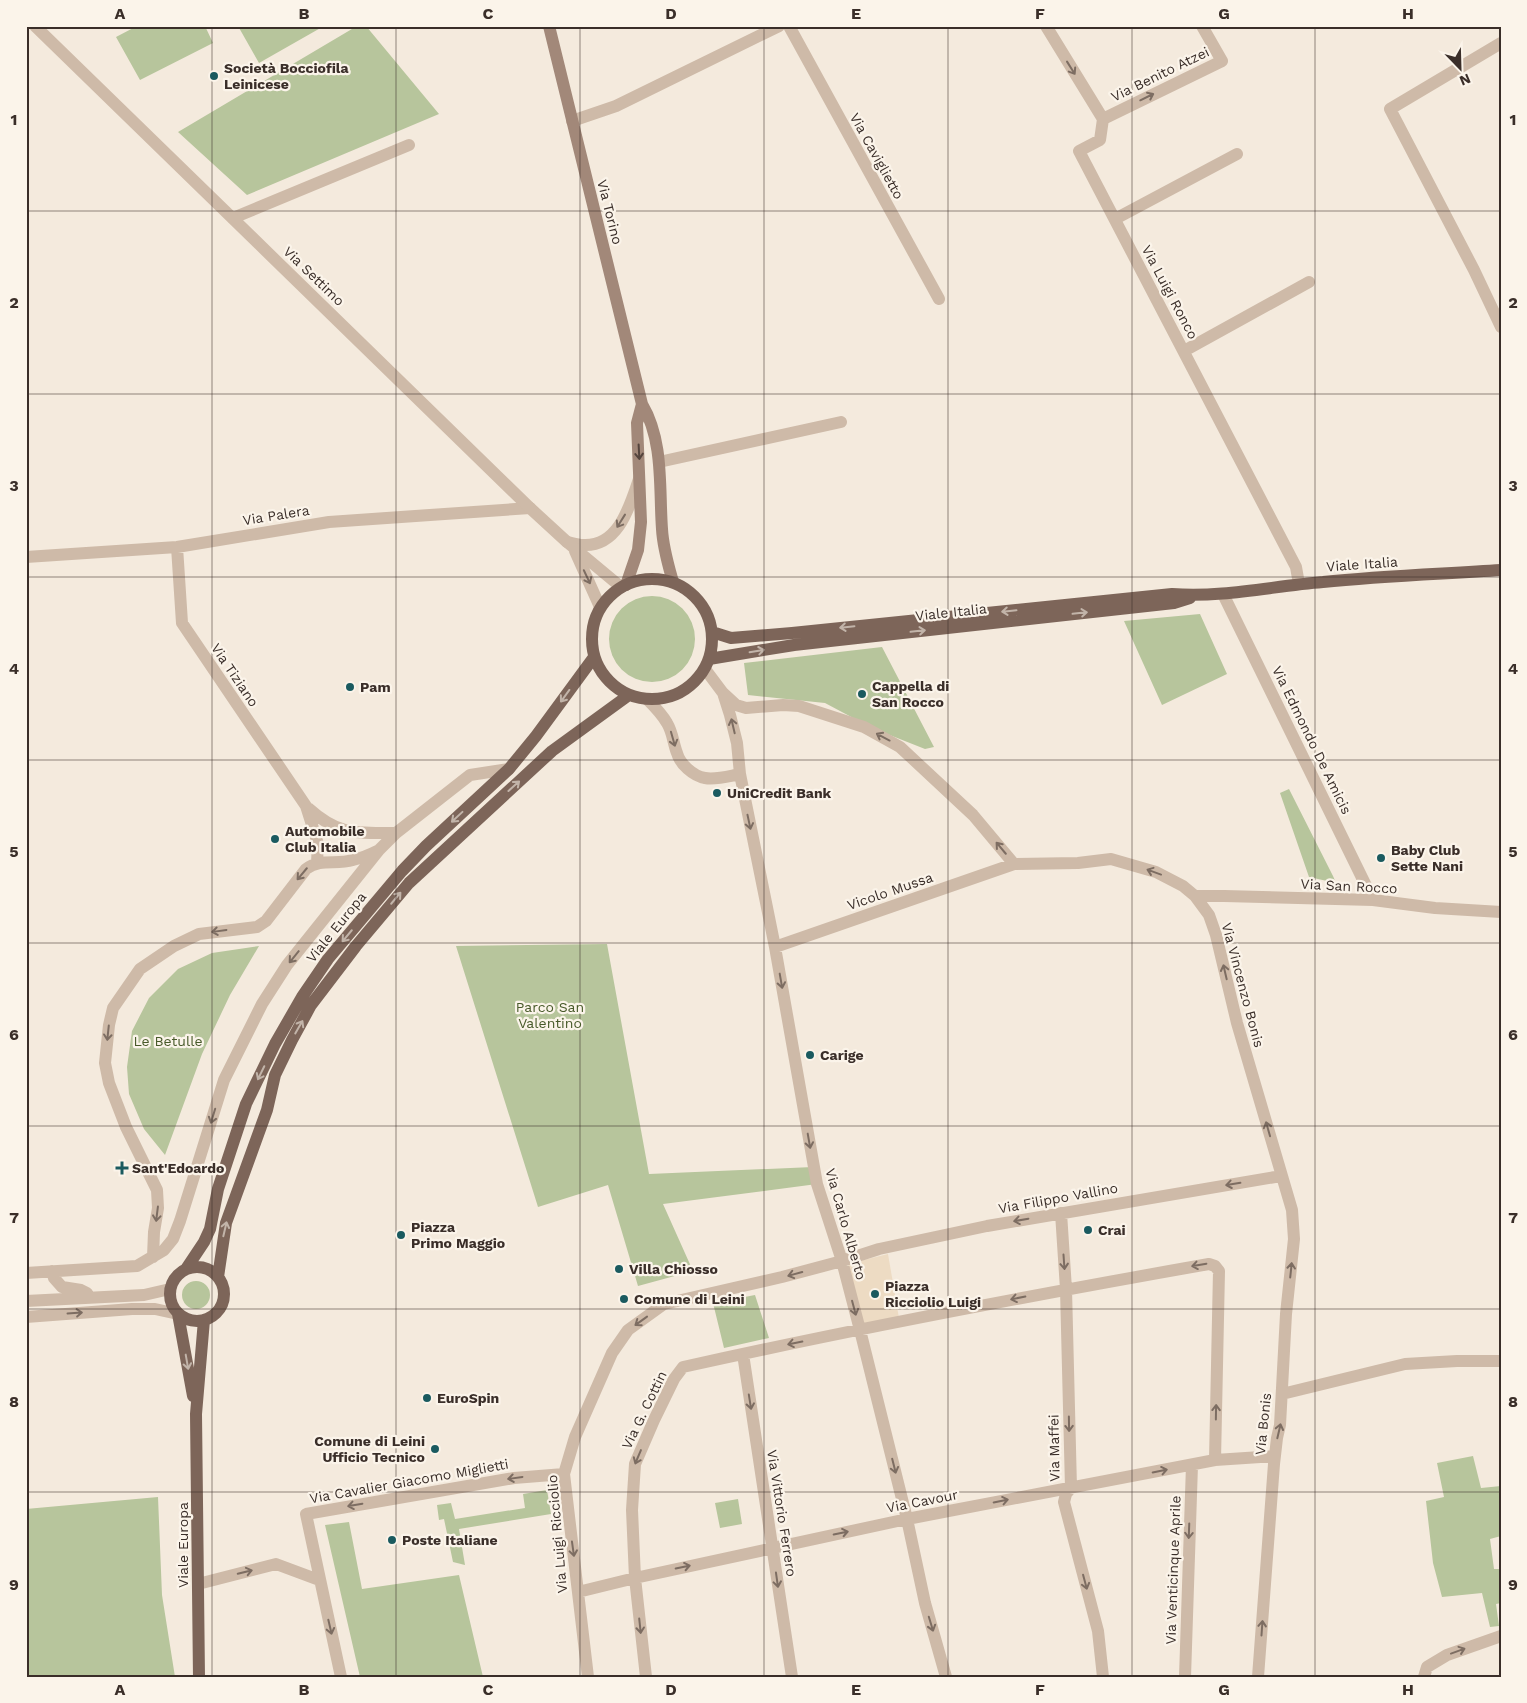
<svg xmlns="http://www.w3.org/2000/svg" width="1527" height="1703" font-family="'Work Sans',sans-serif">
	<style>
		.green { fill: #b7c59c }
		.plaza { fill: #eddbc3 }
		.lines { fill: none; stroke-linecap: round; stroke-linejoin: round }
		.minor { stroke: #cebaa8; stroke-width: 12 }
		.tertiary { stroke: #cebaa8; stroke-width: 12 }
		.secondary { stroke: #a28879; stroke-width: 12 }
		.primary { stroke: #7d6559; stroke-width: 12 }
		.oneway { stroke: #7d6d62 }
		.oneway2 { stroke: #54443d }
		.oneway3 { stroke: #c2b4a9 }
		.grid { fill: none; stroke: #3a2e29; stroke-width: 1; stroke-opacity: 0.55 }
		.poi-dot { fill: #1a5a5f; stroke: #fbf4ea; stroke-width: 2 }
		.labels { text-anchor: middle; stroke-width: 4.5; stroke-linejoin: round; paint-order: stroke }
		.poi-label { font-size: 14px; font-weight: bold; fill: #3a2e29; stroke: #fbf4ea; text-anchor: start }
		.street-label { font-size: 14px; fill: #3a2e29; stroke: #fbf4ea }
		.park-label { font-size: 14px; fill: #485a2a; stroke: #fbf4ea }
		.neatline { fill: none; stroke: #3a2e29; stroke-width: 2 }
		.grid-label { font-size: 16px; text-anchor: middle; font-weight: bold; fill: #3a2e29 }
	</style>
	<rect width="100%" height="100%" fill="#f4eadd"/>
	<path class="green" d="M 137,26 L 205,26 L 213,43 L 140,80 L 116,37 Z
		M 238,26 L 324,26 L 259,63 Z
		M 357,26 L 366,26 L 439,114 L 247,195 L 178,132 Z
		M609 639a43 43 0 1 1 86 0a43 43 0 1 1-86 0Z
		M 1200,614 L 1227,674 L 1162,705 L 1124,621 Z
		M 882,647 L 934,747 L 925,749 L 872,728 L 825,703 L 748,695 L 744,663 Z
		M 1289,789 L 1333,876 L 1336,883 L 1309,877 L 1280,793 Z
		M 607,944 L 649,1174 L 813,1167 L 817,1184 L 663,1204 L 693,1271 L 638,1286 L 608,1185 L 538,1207 L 456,946 Z
		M 259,946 L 230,995 L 202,1054 L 165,1155 L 144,1129 L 129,1094 L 127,1067 L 132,1031 L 149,998 L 178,969 L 212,953 Z
		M182 1295a14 14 0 1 1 28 0a14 14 0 1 1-28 0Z
		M 755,1295 L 769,1338 L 724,1348 L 713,1303 Z
		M 1473,1456 L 1481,1488 L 1501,1486 L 1501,1536 L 1490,1539 L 1494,1569 L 1501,1569 L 1501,1603 L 1496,1604 L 1499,1626 L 1490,1627 L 1482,1593 L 1442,1597 L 1433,1563 L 1426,1501 L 1444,1497 L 1437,1463 Z
		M 547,1490 L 551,1514 L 459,1529 L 465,1565 L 453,1562 L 444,1519 L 439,1520 L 437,1505 L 451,1503 L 455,1519 L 525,1508 L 523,1494 Z
		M 158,1497 L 162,1595 L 175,1677 L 26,1677 L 26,1509 Z
		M 738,1499 L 742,1524 L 720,1528 L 715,1503 Z
		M 349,1522 L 362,1589 L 459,1575 L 483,1677 L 360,1677 L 325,1525 Z"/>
	<path class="plaza" d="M 888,1254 L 900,1324 L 865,1330 L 848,1264 Z"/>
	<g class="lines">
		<path class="minor" d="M 789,26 L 939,299
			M 1046,26 L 1103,119 L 1100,140 L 1079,151 L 1296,567 L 1299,584
			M 1501,43 L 1390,109 L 1474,270 L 1501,327
			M 1103,119 L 1222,61 L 1202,26
			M 572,121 L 616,106 L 779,26
			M 233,218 L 409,145
			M 1115,219 L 1237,154
			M 1184,351 L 1309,282
			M 659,462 L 841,422
			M 567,542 C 572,543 578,545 583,545 C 619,547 630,505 639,479
			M 177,547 L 182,623 L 306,806 L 318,844 L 317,862
			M 26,557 L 177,547 L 329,522 L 530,508
			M 1223,594 L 1373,900
			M 705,669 L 723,693 L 730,715 L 737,743 L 740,774 L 775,947 L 817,1184 L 842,1261 L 860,1330 L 907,1519 L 925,1603 L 946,1677
			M 723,693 L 736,705 L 746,708 L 783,705 L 799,706 L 864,727 L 900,747 L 973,815 L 1014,864 L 1078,863 L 1111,859 L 1156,872 L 1183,886 L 1195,896 L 1209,915 L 1216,935 L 1237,1023 L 1292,1210 L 1294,1239 L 1286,1314 L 1280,1425 L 1277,1438 L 1274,1464 L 1258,1677
			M 647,699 C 655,707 662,714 667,723 C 673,733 673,743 677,753 C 680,764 693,776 705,778 C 716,780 729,776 740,774
			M 308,808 C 339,836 356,833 396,833
			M 1195,896 L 1224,896 L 1373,900 L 1435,908 L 1501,912
			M 775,947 L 1014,864
			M 1061,1213 L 1066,1289 L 1071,1488 L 1066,1494 L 1064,1502 L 1098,1631 L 1103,1677
			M 153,1257 L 154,1232 L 158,1208 L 157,1190 L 126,1127 L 109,1083 L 105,1063 L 109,1025 L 113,1008 L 140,969 L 174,946 L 199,934 L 257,927 L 266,921 L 306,869 C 321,858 335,865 353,860 C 362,858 371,854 379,850
			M 52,1271 L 54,1278 L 62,1287 L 81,1290 L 87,1293
			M 26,1273 L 137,1266 L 164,1250 L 173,1239 L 180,1221 L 224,1080 L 262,1004 L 287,965 L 379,850 L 396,833 L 470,775 L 509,769
			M 26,1301 L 144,1295 L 170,1289
			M 26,1317 L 132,1309 L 155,1309 L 178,1314
			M 743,1354 L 792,1677
			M 1282,1394 L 1405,1364 L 1457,1361 L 1501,1361
			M 198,1584 L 276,1564 L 319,1580
			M 578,1592 L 635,1578 L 907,1519 L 1215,1460 L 1275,1456
			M 341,1677 L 306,1514 L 514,1478 L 564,1474
			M 588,1677 L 564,1474 L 575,1437 L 612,1353 L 628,1330 L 664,1304 L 782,1277 L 842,1261 L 879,1249 L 987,1226 L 1281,1176
			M 646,1677 L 635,1578 L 632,1510 L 635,1464 L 654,1420 L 674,1379 L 683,1367 C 858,1328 1033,1295 1209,1264 L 1215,1266 L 1219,1271 L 1215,1460
			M 1185,1677 L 1192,1465
			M 1424,1677 L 1427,1667 L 1447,1655 L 1501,1636"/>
		<path class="tertiary" d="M 35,26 L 530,508 L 567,542 L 621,587
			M 575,551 L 600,607"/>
		<path class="secondary" d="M 549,26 L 642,404 C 664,441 659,488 662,529 C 663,548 668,564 673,582
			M 626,585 L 638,550 L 641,522 L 637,423 L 642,404"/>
		<path class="primary" d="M592 639a60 60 0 1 1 120 0a60 60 0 1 1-120 0Z
			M 712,632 L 731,638 L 792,633 L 1172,594 C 1223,598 1272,586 1323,582 C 1382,576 1441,574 1501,570
			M 709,659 L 794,645 L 1174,603 L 1190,598
			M170 1294a27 27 0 1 1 54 0a27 27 0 1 1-54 0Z
			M 186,1269 L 204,1242 L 210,1229 L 218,1189 L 246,1104 L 275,1044 L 302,997 L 328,959 L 402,871 L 426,846 L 509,769 L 536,736 L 594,657
			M 218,1277 L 226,1223 L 267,1110 L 275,1075 L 292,1040 L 311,1005 L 356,946 L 409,883 L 552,751 L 629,695
			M 178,1314 L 193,1396
			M 199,1677 L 196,1414 L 204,1320"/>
	</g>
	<defs><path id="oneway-shaft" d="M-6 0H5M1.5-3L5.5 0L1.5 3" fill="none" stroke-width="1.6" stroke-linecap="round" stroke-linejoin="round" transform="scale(1.25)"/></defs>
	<g class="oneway">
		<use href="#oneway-shaft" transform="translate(1071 68) rotate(58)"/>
		<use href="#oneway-shaft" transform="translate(1147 97) rotate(-26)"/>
		<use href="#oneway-shaft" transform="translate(621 521) rotate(122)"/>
		<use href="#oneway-shaft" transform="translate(587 577) rotate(65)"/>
		<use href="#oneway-shaft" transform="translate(733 726) rotate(-103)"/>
		<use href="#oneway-shaft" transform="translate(883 737) rotate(-152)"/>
		<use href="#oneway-shaft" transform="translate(673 739) rotate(74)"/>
		<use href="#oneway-shaft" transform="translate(749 822) rotate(78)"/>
		<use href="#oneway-shaft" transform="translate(1001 848) rotate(-130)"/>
		<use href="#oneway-shaft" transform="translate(1154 872) rotate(-160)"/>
		<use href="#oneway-shaft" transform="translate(302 874) rotate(130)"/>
		<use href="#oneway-shaft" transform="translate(219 931) rotate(172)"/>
		<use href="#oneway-shaft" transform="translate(294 957) rotate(129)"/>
		<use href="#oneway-shaft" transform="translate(1225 972) rotate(-103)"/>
		<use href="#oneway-shaft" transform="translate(781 981) rotate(80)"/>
		<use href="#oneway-shaft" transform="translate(108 1033) rotate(96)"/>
		<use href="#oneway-shaft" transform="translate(213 1116) rotate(107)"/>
		<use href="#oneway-shaft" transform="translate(1268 1129) rotate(-106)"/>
		<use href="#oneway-shaft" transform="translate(809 1141) rotate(80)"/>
		<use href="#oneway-shaft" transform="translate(1233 1184) rotate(171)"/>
		<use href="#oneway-shaft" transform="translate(157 1214) rotate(97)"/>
		<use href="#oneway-shaft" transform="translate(1021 1220) rotate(170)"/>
		<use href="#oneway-shaft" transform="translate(1064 1262) rotate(86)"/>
		<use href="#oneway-shaft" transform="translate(1199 1265) rotate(170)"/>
		<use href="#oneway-shaft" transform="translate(1291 1270) rotate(-84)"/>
		<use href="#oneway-shaft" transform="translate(795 1274) rotate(165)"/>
		<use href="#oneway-shaft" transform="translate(1018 1298) rotate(169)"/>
		<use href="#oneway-shaft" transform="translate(854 1308) rotate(75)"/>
		<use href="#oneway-shaft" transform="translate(75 1313) rotate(-4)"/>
		<use href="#oneway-shaft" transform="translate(641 1321) rotate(144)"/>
		<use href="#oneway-shaft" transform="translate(795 1343) rotate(169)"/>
		<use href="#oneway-shaft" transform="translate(750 1402) rotate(81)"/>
		<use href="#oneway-shaft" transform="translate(1216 1412) rotate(-89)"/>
		<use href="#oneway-shaft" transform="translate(1069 1424) rotate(89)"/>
		<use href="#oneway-shaft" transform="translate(1279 1431) rotate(-77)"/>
		<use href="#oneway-shaft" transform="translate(638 1457) rotate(113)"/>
		<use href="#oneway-shaft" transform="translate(894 1466) rotate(76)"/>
		<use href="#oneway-shaft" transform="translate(1160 1471) rotate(-11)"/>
		<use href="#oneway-shaft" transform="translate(515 1478) rotate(172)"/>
		<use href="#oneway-shaft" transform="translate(1001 1501) rotate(-11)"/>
		<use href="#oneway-shaft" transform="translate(355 1505) rotate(170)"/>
		<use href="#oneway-shaft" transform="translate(1189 1531) rotate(92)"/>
		<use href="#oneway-shaft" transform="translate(841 1533) rotate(-12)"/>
		<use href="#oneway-shaft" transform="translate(573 1549) rotate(82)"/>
		<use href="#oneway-shaft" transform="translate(683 1567) rotate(-12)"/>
		<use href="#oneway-shaft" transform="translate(245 1572) rotate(-14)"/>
		<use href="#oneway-shaft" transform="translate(777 1580) rotate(82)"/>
		<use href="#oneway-shaft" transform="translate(1085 1582) rotate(75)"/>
		<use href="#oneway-shaft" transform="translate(931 1624) rotate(73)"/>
		<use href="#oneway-shaft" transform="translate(640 1626) rotate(84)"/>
		<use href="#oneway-shaft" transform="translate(330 1627) rotate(77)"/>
		<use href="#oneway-shaft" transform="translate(1262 1628) rotate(-86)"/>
		<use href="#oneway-shaft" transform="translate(1458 1651) rotate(-20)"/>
	</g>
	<use class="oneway2" href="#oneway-shaft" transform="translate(639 452) rotate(87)"/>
	<g class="oneway3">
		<use href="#oneway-shaft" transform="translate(1009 611) rotate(174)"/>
		<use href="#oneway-shaft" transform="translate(1080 613) rotate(-6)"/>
		<use href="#oneway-shaft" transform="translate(847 627) rotate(174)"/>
		<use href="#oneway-shaft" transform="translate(918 631) rotate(-6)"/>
		<use href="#oneway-shaft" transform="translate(757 651) rotate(-9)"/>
		<use href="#oneway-shaft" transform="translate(565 696) rotate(126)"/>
		<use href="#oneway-shaft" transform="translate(514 786) rotate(-42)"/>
		<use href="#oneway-shaft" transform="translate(457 817) rotate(137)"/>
		<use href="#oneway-shaft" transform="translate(396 898) rotate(-50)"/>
		<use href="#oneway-shaft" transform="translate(347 936) rotate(130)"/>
		<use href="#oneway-shaft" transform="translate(299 1027) rotate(-60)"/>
		<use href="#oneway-shaft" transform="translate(261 1073) rotate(116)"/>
		<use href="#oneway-shaft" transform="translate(225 1229) rotate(-77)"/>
		<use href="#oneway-shaft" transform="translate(187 1362) rotate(80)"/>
	</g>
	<path class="grid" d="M 212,26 L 212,1677M 396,26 L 396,1677M 580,26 L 580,1677M 764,26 L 764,1677M 948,26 L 948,1677M 1132,26 L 1132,1677M 1315,26 L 1315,1677M 26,211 L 1501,211M 26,394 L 1501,394M 26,577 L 1501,577M 26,760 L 1501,760M 26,943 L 1501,943M 26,1126 L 1501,1126M 26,1309 L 1501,1309M 26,1492 L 1501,1492"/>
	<g class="poi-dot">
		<circle cx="214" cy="76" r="5"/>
		<circle cx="350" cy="687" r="5"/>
		<circle cx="862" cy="694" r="5"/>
		<circle cx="717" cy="793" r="5"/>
		<circle cx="275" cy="839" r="5"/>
		<circle cx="1381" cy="858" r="5"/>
		<circle cx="810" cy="1055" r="5"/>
		<path d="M119.5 1160.5h5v5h5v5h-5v5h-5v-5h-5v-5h5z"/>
		<circle cx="1088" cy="1230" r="5"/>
		<circle cx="401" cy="1235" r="5"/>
		<circle cx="619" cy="1269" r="5"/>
		<circle cx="875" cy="1294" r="5"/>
		<circle cx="624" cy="1299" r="5"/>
		<circle cx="427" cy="1398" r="5"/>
		<circle cx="435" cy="1449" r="5"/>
		<circle cx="392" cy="1540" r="5"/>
	</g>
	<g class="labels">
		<g class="poi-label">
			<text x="224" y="73">Società Bocciofila<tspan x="224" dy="16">Leinicese</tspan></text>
			<text x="872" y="691">Cappella di<tspan x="872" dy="16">San Rocco</tspan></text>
			<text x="360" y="692">Pam</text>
			<text x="727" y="798">UniCredit Bank</text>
			<text x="285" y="836">Automobile<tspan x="285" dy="16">Club Italia</tspan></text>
			<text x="1391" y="855">Baby Club<tspan x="1391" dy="16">Sette Nani</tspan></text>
			<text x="820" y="1060">Carige</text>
			<text x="132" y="1173">Sant'Edoardo</text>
			<text x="411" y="1232">Piazza<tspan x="411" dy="16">Primo Maggio</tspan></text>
			<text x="1098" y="1235">Crai</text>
			<text x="629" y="1274">Villa Chiosso</text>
			<text x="885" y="1291">Piazza<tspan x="885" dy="16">Ricciolio Luigi</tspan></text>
			<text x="634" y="1304">Comune di Leini</text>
			<text x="437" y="1403">EuroSpin</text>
			<text x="425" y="1446" text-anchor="end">Comune di Leini<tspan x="425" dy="16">Ufficio Tecnico</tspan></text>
			<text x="402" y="1545">Poste Italiane</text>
		</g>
		<g class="street-label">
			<text transform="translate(1160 74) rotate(-26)" y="5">Via Benito Atzei</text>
			<text transform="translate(877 156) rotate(61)" y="5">Via Caviglietto</text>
			<text transform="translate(610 212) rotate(76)" y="5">Via Torino</text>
			<text transform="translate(314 276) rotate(44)" y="5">Via Settimo</text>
			<text transform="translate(1170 292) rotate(62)" y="5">Via Luigi Ronco</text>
			<text transform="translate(276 515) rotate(-9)" y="5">Via Palera</text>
			<text transform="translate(1362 564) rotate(-4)" y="5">Viale Italia</text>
			<text transform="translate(951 612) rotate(-6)" y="5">Viale Italia</text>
			<text transform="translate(235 675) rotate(56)" y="5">Via Tiziano</text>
			<text transform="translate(1312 740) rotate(64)" y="5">Via Edmondo De Amicis</text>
			<text transform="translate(1349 886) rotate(3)" y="5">Via San Rocco</text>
			<text transform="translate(890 891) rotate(-19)" y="5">Vicolo Mussa</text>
			<text transform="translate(336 927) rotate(-51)" y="5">Viale Europa</text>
			<text transform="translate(1243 985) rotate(75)" y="5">Via Vincenzo Bonis</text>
			<text transform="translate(1058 1198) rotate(-10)" y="5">Via Filippo Vallino</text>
			<text transform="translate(846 1224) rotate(74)" y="5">Via Carlo Alberto</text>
			<text transform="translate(644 1410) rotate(-64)" y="5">Via G. Cottin</text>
			<text transform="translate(1263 1424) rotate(-84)" y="5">Via Bonis</text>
			<text transform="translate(1054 1448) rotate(-91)" y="5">Via Maffei</text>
			<text transform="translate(409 1481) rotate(-10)" y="5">Via Cavalier Giacomo Miglietti</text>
			<text transform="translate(922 1501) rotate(-11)" y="5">Via Cavour</text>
			<text transform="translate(782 1513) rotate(81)" y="5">Via Vittorio Ferrero</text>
			<text transform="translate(557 1534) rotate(-95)" y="5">Via Luigi Ricciolio</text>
			<text transform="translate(183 1545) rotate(-90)" y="5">Viale Europa</text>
			<text transform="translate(1173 1570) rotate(-88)" y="5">Via Venticinque Aprile</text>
		</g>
		<g class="park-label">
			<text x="550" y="1012">Parco San<tspan x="550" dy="16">Valentino</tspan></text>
			<text x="168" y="1046">Le Betulle</text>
		</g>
	</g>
	<rect width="1527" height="1703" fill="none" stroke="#fbf4ea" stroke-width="55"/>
	<g transform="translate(1460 68) rotate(157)" stroke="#fbf4ea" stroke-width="4" paint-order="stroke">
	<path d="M0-4L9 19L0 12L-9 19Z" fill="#3a2e29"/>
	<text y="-8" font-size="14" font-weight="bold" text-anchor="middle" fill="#3a2e29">N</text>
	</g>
	<rect x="28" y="28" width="1472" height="1648" class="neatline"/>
	<g class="grid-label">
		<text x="120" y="19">A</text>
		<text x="304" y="19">B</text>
		<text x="488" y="19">C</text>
		<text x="671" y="19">D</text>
		<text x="856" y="19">E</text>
		<text x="1040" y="19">F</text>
		<text x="1224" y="19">G</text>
		<text x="1408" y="19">H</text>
		<text x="14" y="125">1</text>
		<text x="1513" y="125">1</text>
		<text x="14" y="308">2</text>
		<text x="1513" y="308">2</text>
		<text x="14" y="491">3</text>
		<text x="1513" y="491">3</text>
		<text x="14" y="674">4</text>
		<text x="1513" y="674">4</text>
		<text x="14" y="857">5</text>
		<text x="1513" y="857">5</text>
		<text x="14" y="1040">6</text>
		<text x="1513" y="1040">6</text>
		<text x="14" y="1223">7</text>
		<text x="1513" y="1223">7</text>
		<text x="14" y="1407">8</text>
		<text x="1513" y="1407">8</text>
		<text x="14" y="1590">9</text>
		<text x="1513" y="1590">9</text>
		<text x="120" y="1695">A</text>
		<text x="304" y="1695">B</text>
		<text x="488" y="1695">C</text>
		<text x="671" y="1695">D</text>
		<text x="856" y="1695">E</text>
		<text x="1040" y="1695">F</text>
		<text x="1224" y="1695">G</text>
		<text x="1408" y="1695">H</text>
	</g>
</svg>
